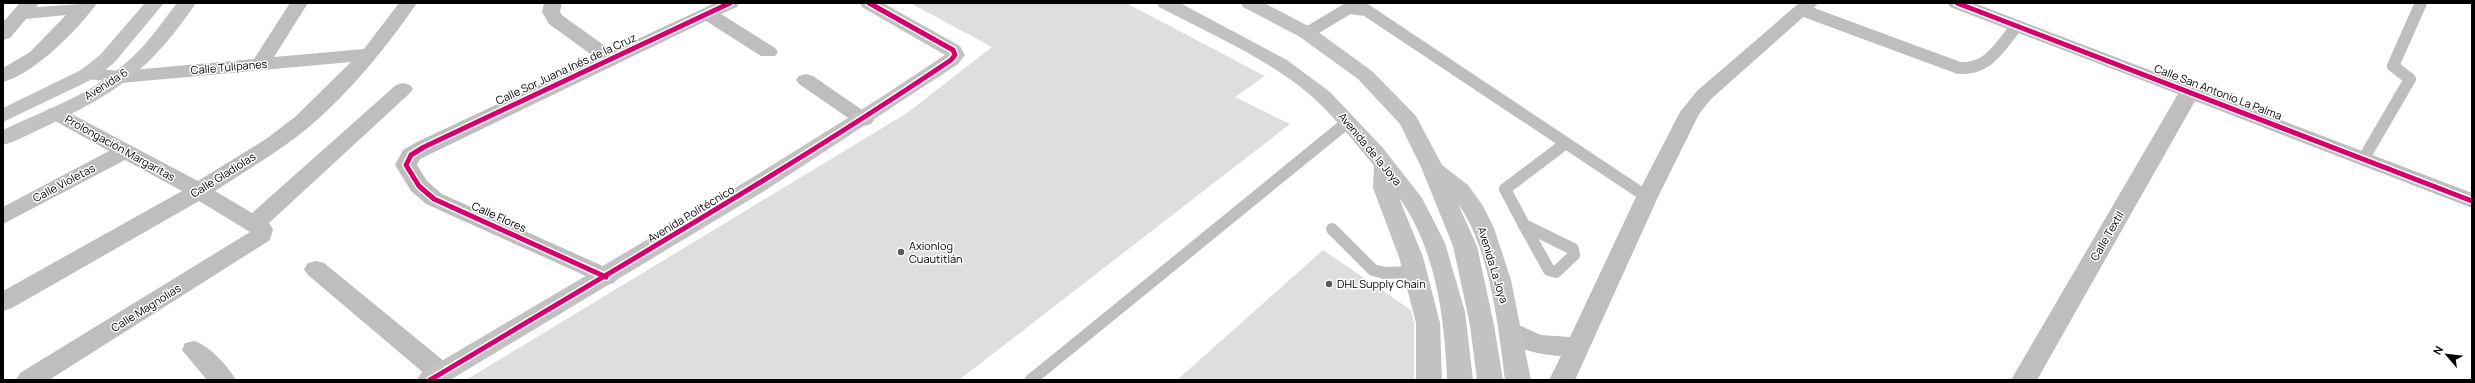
<svg xmlns="http://www.w3.org/2000/svg" width="2475" height="383" font-family="Manrope,sans-serif">
	<style>
		.building { fill: #dedede }
		.lines { fill: none; stroke-linecap: round; stroke-linejoin: round }
		.lane { stroke: #bebebe; stroke-width: 12 }
		.street { fill: #bebebe; fill-rule: evenodd }
		.secondary { fill: #c2c2c2; fill-rule: evenodd }
		.cycleway-casing { stroke: #fff; stroke-width: 8 }
		.cycleway { stroke: #d6006c; stroke-width: 5 }
		.poi-dot { fill: #595959; stroke: #fff; stroke-width: 1.5 }
		.labels { text-anchor: middle; stroke-width: 3; stroke-linejoin: round; paint-order: stroke }
		.street-label { font-size: 11px; fill: #000; stroke: #fff }
		.poi-label { font-size: 11px; fill: #000; stroke: #fff; text-anchor: start }
	</style>
	<rect width="100%" height="100%" fill="#fff"/>
	<path class="building" d="M 910,3 L 1126,3 L 1265,76 L 1235,97 L 1290,124 L 959,380 L 466,380 L 907,113 L 992,47 Z
		M 1323,250 L 1411,310 L 1414,323 L 1414,380 L 1177,380 Z"/>
	<g class="lines">
		<path class="lane" d="M 1802,10 L 1959,68 C 1989,70 1999,47 2017,26
			M 1307,33 L 1349,8 L 1366,10 L 1647,197
			M 2364,158 L 2410,79 L 2393,66 L 2421,3
			M 1523,224 L 1524,225
			M 1524,225 L 1573,249 L 1574,255 L 1556,272 L 1549,270 Z
			M 1524,225 L 1505,189 L 1566,143
			M 1332,229 L 1373,270 L 1384,273 L 1415,272
			M 1031,380 L 1349,121"/>
		<path class="street" d="M 20,3 L 39,3 L 36,7 L 97,3 C 79,29 34,74 3,82 L 3,68 L 30,52 L 66,15 L 26,19 L 10,38 L 3,40 L 3,22 Z
			M 290,3 L 308,3 L 274,57 L 364,49 L 399,3 L 417,3 C 386,48 350,92 309,127 C 280,151 247,170 215,191 L 252,213 L 396,85 L 403,83 L 410,85 L 413,89 L 410,93 L 269,223 L 273,229 L 270,240 L 49,380 L 16,380 L 20,373 L 250,232 L 199,201 L 12,308 L 3,311 L 3,291 L 182,191 L 125,160 L 3,224 L 3,207 L 109,151 L 48,117 L 45,113 L 48,109 L 55,107 L 62,109 L 198,181 L 266,139 L 295,117 L 351,62 L 121,83 L 81,78 L 78,74 L 81,70 L 88,68 L 121,71 L 254,59 Z
			M 544,3 L 562,3 L 560,12 L 563,16 L 612,51 L 715,3 L 739,3 L 737,7 L 721,14 L 775,48 L 778,52 L 775,56 L 761,56 L 706,21 L 420,159 L 417,165 L 427,181 L 442,194 L 614,271 L 618,277 L 614,283 L 606,285 L 426,204 L 411,191 L 395,165 L 403,150 L 417,142 L 596,58 L 549,24 L 542,12 Z
			M 1799,3 L 1819,3 L 1711,99 L 1699,114 L 1658,197 L 1575,380 L 1549,380 L 1561,356 C 1541,355 1510,350 1500,331 L 1503,325 L 1512,322 L 1541,335 L 1570,337 L 1636,197 L 1680,112 L 1697,91 Z
			M 1948,3 L 1974,3 L 2472,193 L 2472,208 L 2195,101 L 2037,380 L 2011,380 L 2178,94 L 1950,7 Z
			M 806,74 L 813,76 L 871,116 L 874,120 L 871,124 L 864,126 L 857,124 L 799,84 L 796,80 L 799,76 Z
			M 316,261 L 324,263 L 450,366 L 454,373 L 450,380 L 432,380 L 308,275 L 304,269 L 308,263 Z
			M 194,341 C 210,346 228,366 236,380 L 207,380 L 182,350 L 185,343 Z"/>
		<path class="secondary" d="M 145,3 L 164,3 L 114,63 L 95,78 L 3,122 L 3,108 L 81,70 L 100,55 Z
			M 177,3 L 196,3 C 153,66 122,90 53,123 C 37,130 20,140 3,145 L 3,130 C 43,111 87,96 121,67 C 144,49 160,25 177,3 Z
			M 860,3 L 883,3 L 960,46 L 965,55 L 958,64 L 766,190 L 450,380 L 417,380 L 421,373 L 750,179 L 880,98 L 945,55 L 862,7 Z
			M 1157,3 L 1180,3 L 1287,60 L 1330,92 L 1383,148 L 1422,198 L 1445,243 L 1465,312 L 1473,380 L 1447,380 C 1445,320 1436,248 1399,198 L 1423,257 L 1440,323 L 1442,380 L 1416,380 L 1416,323 L 1399,257 L 1373,188 L 1374,166 C 1354,141 1333,115 1309,94 C 1265,57 1210,34 1159,7 Z
			M 1241,3 L 1264,3 L 1314,29 L 1372,71 L 1416,116 L 1442,165 L 1468,185 L 1483,206 L 1494,228 L 1511,280 L 1531,380 L 1505,380 C 1499,329 1489,245 1458,204 L 1477,246 L 1494,325 L 1503,380 L 1477,380 L 1470,325 L 1453,246 L 1421,167 L 1400,124 L 1358,79 L 1300,37 L 1243,7 Z"/>
		<g class="cycleway-casing">
			<path id="cycleway" d="M 1957,3 L 2472,201
				M 606,277 L 434,199 L 419,186 L 406,165 L 411,155 L 424,147 L 730,3
				M 430,380 C 605,275 782,174 951,60 L 955,55 L 953,50 L 869,3"/>
		</g>
		<use href="#cycleway" class="cycleway"/>
	</g>
	<g class="poi-dot">
		<circle cx="901" cy="252" r="4"/>
		<circle cx="1329" cy="284" r="4"/>
	</g>
	<g class="labels">
		<g class="street-label">
			<text transform="translate(229 67) rotate(-5)" y="4">Calle Tulipanes</text>
			<text transform="translate(566 69) rotate(-25)" y="4">Calle Sor Juana Inés de la Cruz</text>
			<text transform="translate(106 84) rotate(-32)" y="4">Avenida 6</text>
			<text transform="translate(2218 92) rotate(21)" y="4">Calle San Antonio La Palma</text>
			<text transform="translate(120 148) rotate(29)" y="4">Prolongación Margaritas</text>
			<text transform="translate(1370 149) rotate(50)" y="4">Avenida de la Joya</text>
			<text transform="translate(223 175) rotate(-32)" y="4">Calle Gladiolas</text>
			<text transform="translate(64 183) rotate(-28)" y="4">Calle Violetas</text>
			<text transform="translate(691 214) rotate(-31)" y="4">Avenida Politécnico</text>
			<text transform="translate(499 217) rotate(24)" y="4">Calle Flores</text>
			<text transform="translate(2107 236) rotate(-60)" y="4">Calle Textil</text>
			<text transform="translate(1493 265) rotate(73)" y="4">Avenida La Joya</text>
			<text transform="translate(146 308) rotate(-32)" y="4">Calle Magnolias</text>
		</g>
		<g class="poi-label">
			<text x="909" y="250">Axionlog<tspan x="909" dy="13">Cuautitlán</tspan></text>
			<text x="1337" y="288">DHL Supply Chain</text>
		</g>
	</g>
	<rect width="2475" height="383" fill="none" stroke="#000000" stroke-width="8"/>
	<g transform="translate(2447 355) rotate(298)" stroke="#ffffff" stroke-width="3" paint-order="stroke">
	<path d="M0-3L7 15L0 10L-7 15Z" fill="#000000"/>
	<text y="-6" font-size="11" font-weight="bold" text-anchor="middle" fill="#000000">N</text>
	</g>
</svg>
